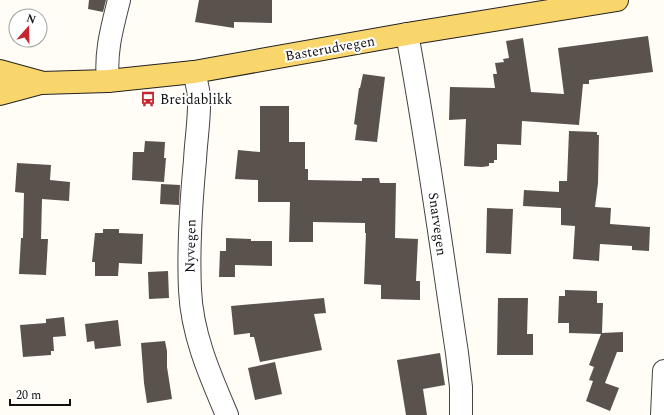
<svg xmlns="http://www.w3.org/2000/svg" width="664" height="415" font-family="Spectral,serif">
	<style>
		.building { fill: #5a524d }
		.lines { fill: none; stroke-linecap: round; stroke-linejoin: round }
		.minor-casing { stroke: #444; stroke-width: 24 }
		.major-casing { stroke: #222; stroke-width: 24 }
		.minor { stroke: #fff; stroke-width: 22 }
		.major { stroke: #f9d66b; stroke-width: 22 }
		.labels { text-anchor: middle; stroke-width: 4; stroke-linejoin: round; paint-order: stroke }
		.street-label { font-size: 14px; fill: #111; stroke: #fff }
		.poi-label { font-size: 14px; fill: #111; stroke: #fff; text-anchor: start }
	</style>
	<rect width="100%" height="100%" fill="#fffdf5"/>
	<path class="building" d="M 89,0 L 106,0 L 103,12 L 88,9 Z
		M 199,0 L 272,0 L 272,23 L 234,22 L 234,28 L 195,22 Z
		M 648,36 L 653,72 L 589,80 L 589,84 L 583,84 L 579,125 L 522,121 L 521,145 L 497,144 L 497,160 L 494,160 L 494,163 L 489,163 L 489,166 L 482,167 L 464,166 L 466,119 L 449,120 L 450,87 L 495,88 L 493,74 L 497,74 L 495,63 L 504,62 L 503,59 L 509,58 L 506,41 L 523,38 L 531,92 L 564,94 L 558,48 Z
		M 363,74 L 385,77 L 377,142 L 355,140 L 357,125 L 354,124 L 359,88 L 360,88 Z
		M 260,106 L 289,106 L 289,142 L 305,142 L 305,169 L 308,169 L 308,180 L 362,181 L 362,178 L 379,178 L 380,183 L 396,183 L 395,238 L 418,239 L 416,281 L 420,281 L 420,300 L 381,299 L 381,285 L 364,284 L 366,233 L 365,233 L 365,223 L 313,222 L 313,242 L 289,242 L 290,202 L 258,202 L 258,180 L 235,179 L 238,150 L 260,152 Z
		M 569,131 L 597,132 L 597,135 L 599,135 L 598,183 L 595,207 L 611,208 L 610,224 L 650,227 L 649,251 L 632,250 L 632,246 L 600,244 L 599,261 L 573,259 L 575,226 L 561,225 L 561,208 L 523,206 L 524,190 L 559,192 L 559,181 L 567,181 Z
		M 145,141 L 165,142 L 164,158 L 166,158 L 164,182 L 132,180 L 133,152 L 144,152 Z
		M 17,163 L 51,165 L 50,180 L 70,182 L 69,201 L 42,199 L 41,239 L 48,239 L 46,275 L 19,274 L 21,238 L 23,238 L 24,193 L 15,192 Z
		M 161,184 L 180,185 L 179,205 L 160,204 Z
		M 487,208 L 513,209 L 511,254 L 486,253 Z
		M 103,229 L 119,229 L 119,233 L 143,234 L 142,264 L 119,263 L 118,276 L 95,276 L 95,262 L 92,262 L 95,233 L 103,233 Z
		M 226,238 L 251,239 L 251,241 L 272,241 L 272,266 L 235,265 L 235,277 L 219,277 L 220,251 L 226,251 Z
		M 168,271 L 169,298 L 149,299 L 148,272 Z
		M 565,290 L 597,291 L 597,303 L 603,303 L 602,333 L 623,332 L 623,352 L 617,352 L 605,383 L 619,388 L 610,411 L 586,401 L 593,381 L 589,380 L 594,367 L 589,365 L 601,334 L 569,333 L 569,323 L 558,323 L 559,296 L 565,296 Z
		M 324,298 L 326,313 L 314,314 L 322,350 L 260,362 L 254,337 L 250,337 L 250,333 L 234,335 L 231,306 Z
		M 498,298 L 528,298 L 527,334 L 533,334 L 533,355 L 497,355 Z
		M 64,317 L 66,336 L 53,337 L 54,351 L 51,351 L 51,355 L 23,357 L 20,325 L 46,323 L 46,319 Z
		M 118,320 L 121,346 L 95,349 L 94,341 L 87,342 L 85,324 Z
		M 165,341 L 167,351 L 167,367 L 172,399 L 147,403 L 144,383 L 141,343 Z
		M 440,353 L 445,385 L 423,389 L 427,415 L 406,415 L 397,360 Z
		M 275,362 L 282,394 L 255,400 L 248,368 Z"/>
	<g class="lines">
		<g class="minor-casing">
			<path id="minor" d="M 407,34 C 427,140 441,246 457,353 L 461,387 L 461,415
				M 194,72 C 196,80 198,88 199,96 C 200,117 196,139 195,160 C 191,203 188,247 190,290 C 192,335 210,375 227,415
				M 108,81 C 105,52 112,28 119,0
				M 662,415 L 664,371"/>
		</g>
		<g class="major-casing">
			<path id="major" d="M 0,71 L 40,82
				M 0,94 L 41,83 L 108,81 L 194,72 L 407,34 L 617,0"/>
		</g>
		<use href="#minor" class="minor"/>
		<use href="#major" class="major"/>
	</g>
	<defs>
		<g id="bus-bare" transform="scale(1.2)"><path d="M-5-6H5V4H4V6H2V4H-2V6H-4V4H-5ZM-3.5-4V0h7V-4ZM-3.5 1.2v1.5H-2V1.2ZM2 1.2v1.5H3.5V1.2Z" fill="#c4262e" stroke="#fff" stroke-width="2.5" paint-order="stroke"/></g>
	</defs>
	<g fill-rule="evenodd">
		<use href="#bus-bare" x="148" y="99"/>
	</g>
	<g class="labels">
		<g class="street-label">
			<text transform="translate(330 48) rotate(-10)" y="5">Basterudvegen</text>
			<text transform="translate(438 224) rotate(82)" y="5">Snarvegen</text>
			<text transform="translate(190 246) rotate(-89)" y="5">Nyvegen</text>
		</g>
		<g class="poi-label">
			<text x="160" y="104">Breidablikk</text>
		</g>
	</g>
	<g transform="translate(28 28) rotate(20)"><circle r="19" fill="#ffffff" stroke="#a0a0a0"/>
	<path d="M0-3L7 15L0 10L-7 15Z" fill="#c4262e"/>
	<text y="-6" font-size="11" font-weight="bold" text-anchor="middle" fill="#111111">N</text>
	</g>
	<path d="M10 399v6h60v-6" fill="none" stroke="#111111" stroke-width="2"/>
	<text x="16" y="399" font-size="12" fill="#111111" stroke="#ffffff" stroke-width="3" paint-order="stroke">20 m</text>
</svg>
